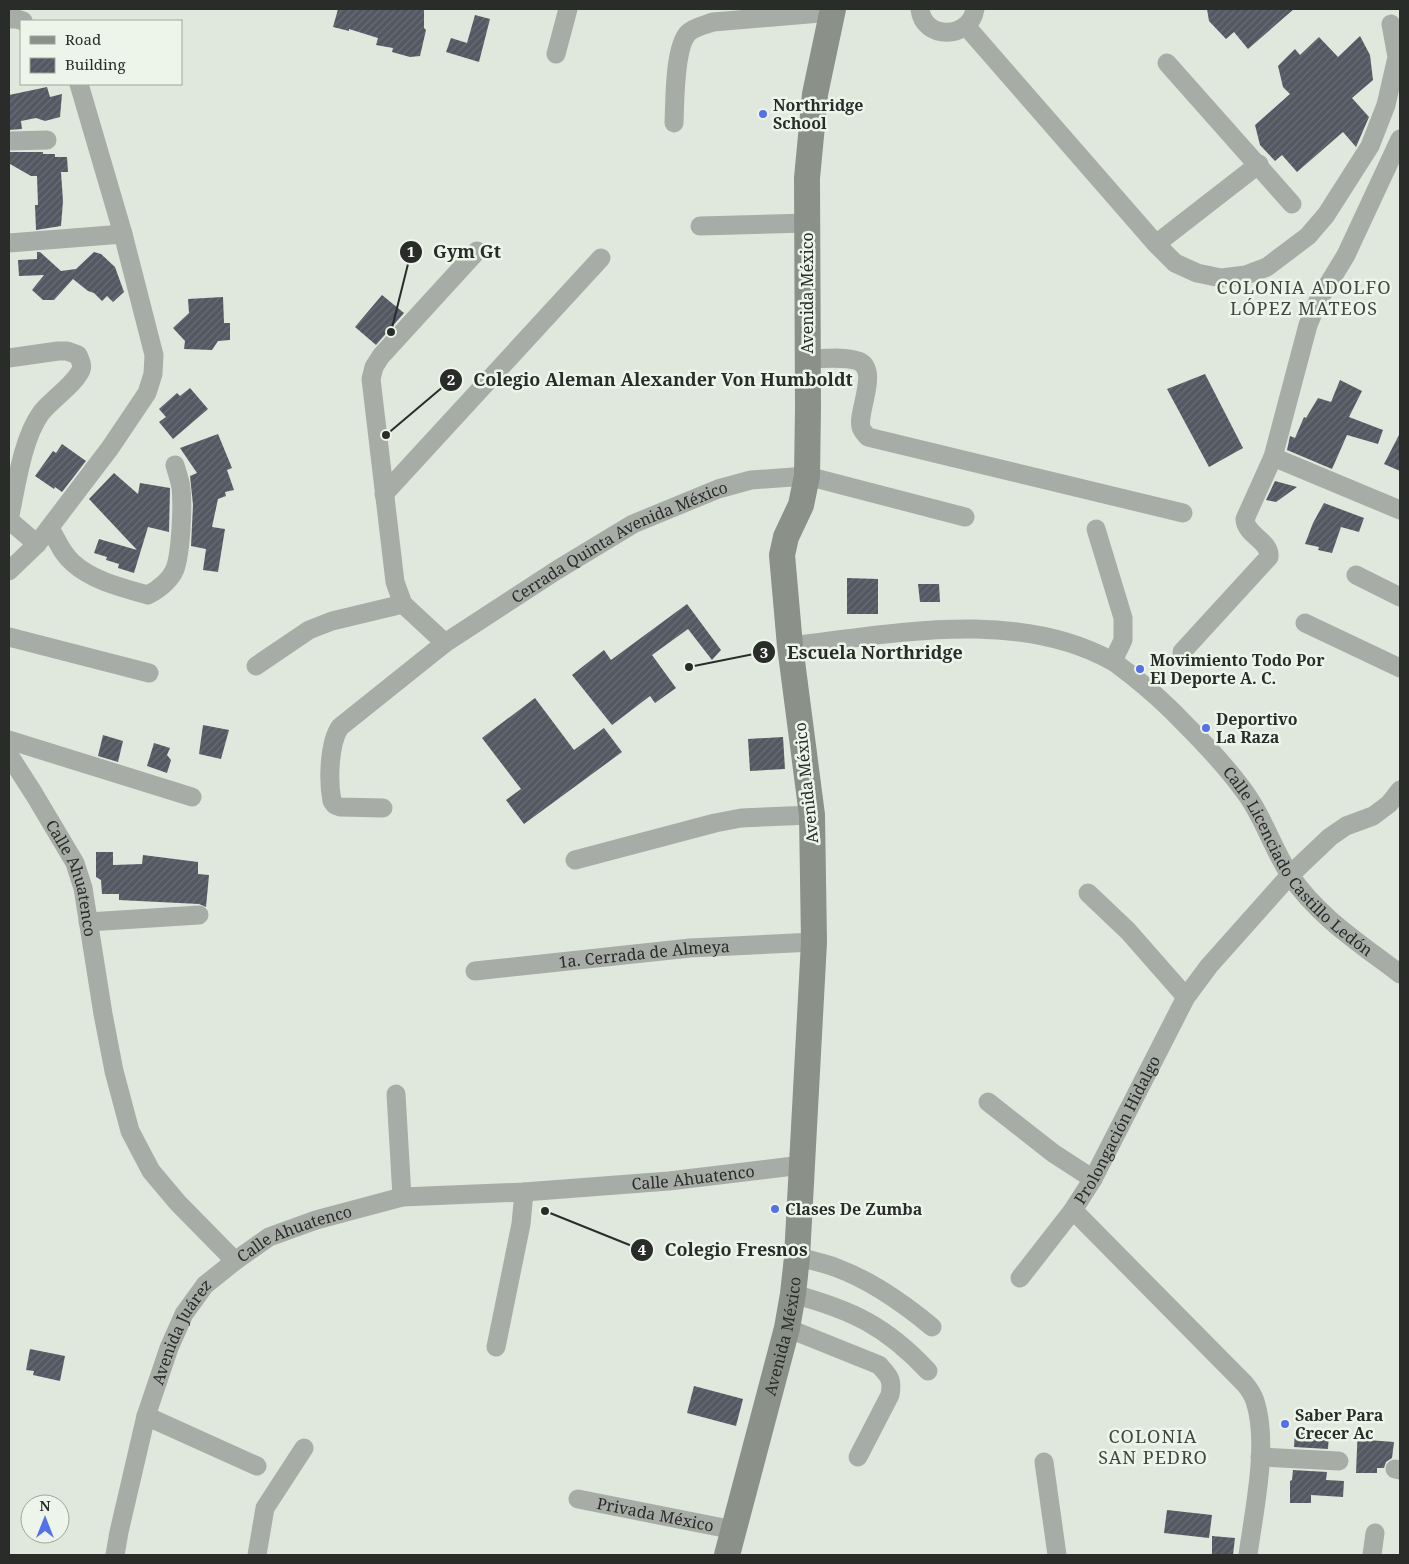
<svg xmlns="http://www.w3.org/2000/svg" width="1409" height="1564" font-family="'Noto Serif',serif">
	<style>
		.building { fill: url(#building-hatch) }
		.lines { fill: none; stroke-linecap: round; stroke-linejoin: round }
		.minor { stroke: #a8aca7; stroke-width: 19 }
		.secondary { stroke: #8b9089; stroke-width: 26 }
		.poi-dot { fill: #5571e7; stroke: #edf5ea; stroke-width: 2 }
		.labels { text-anchor: middle; stroke-width: 5; stroke-linejoin: round; paint-order: stroke }
		.poi-label { font-size: 16px; font-weight: bold; fill: #292c28; stroke: #edf5ea; text-anchor: start }
		.street-label { font-size: 16px; fill: #292c28; stroke: #edf5ea }
		.neighbourhood-label { font-size: 18px; letter-spacing: 1px; fill: #41483f; stroke: #edf5ea }
		.leader { fill: none; stroke: #292c28; stroke-width: 2 }
		.callout-dot { fill: #292c28; stroke: #edf5ea; stroke-width: 2 }
		.mark-label { font-size: 15px; text-anchor: middle; font-weight: bold; fill: #fff }
		.callout-label { font-size: 18px; text-anchor: middle; font-weight: bold; fill: #292c28; stroke: #edf5ea; stroke-width: 5; stroke-linejoin: round; paint-order: stroke }
	</style>
	<defs>
		<pattern id="building-hatch" width="6" height="6" patternUnits="userSpaceOnUse" patternTransform="scale(1.25)"><rect width="6" height="6" fill="#545862"/><path d="M-1 1l2-2M0 6l6-6M5 7l2-2" fill="none" stroke="#696d74"/></pattern>
	</defs>
	<rect width="100%" height="100%" fill="#e0e8dd"/>
	<path class="building" d="M 338,9 L 424,9 L 424,28 L 426,30 L 420,56 L 410,57 L 392,52 L 393,48 L 376,45 L 378,38 L 349,29 L 349,31 L 333,27 Z
		M 1207,9 L 1294,9 L 1248,49 L 1234,32 L 1226,39 L 1209,21 Z
		M 475,15 L 490,19 L 479,62 L 446,52 L 451,38 L 467,43 Z
		M 1360,36 L 1370,55 L 1373,80 L 1352,98 L 1369,117 L 1356,147 L 1343,132 L 1297,172 L 1282,155 L 1275,161 L 1260,145 L 1255,125 L 1290,94 L 1283,87 L 1278,66 L 1295,49 L 1300,55 L 1319,37 L 1338,57 Z
		M 47,87 L 50,97 L 62,94 L 60,117 L 45,121 L 36,118 L 21,121 L 22,129 L 9,130 L 9,95 Z
		M 10,152 L 43,152 L 43,154 L 55,154 L 55,157 L 67,157 L 68,172 L 61,172 L 63,201 L 61,226 L 36,230 L 35,205 L 38,205 L 37,176 L 31,176 L 10,164 Z
		M 37,252 L 40,252 L 61,271 L 76,269 L 94,252 L 101,254 L 115,267 L 124,292 L 113,302 L 107,296 L 102,301 L 94,293 L 88,291 L 73,279 L 54,300 L 43,300 L 32,290 L 44,275 L 19,276 L 18,260 L 37,259 Z
		M 382,295 L 404,313 L 376,345 L 355,327 Z
		M 223,297 L 224,323 L 230,323 L 230,340 L 218,341 L 212,350 L 184,349 L 185,341 L 173,328 L 189,313 L 188,299 Z
		M 1205,374 L 1243,448 L 1209,467 L 1167,389 Z
		M 1340,380 L 1362,391 L 1349,417 L 1383,430 L 1378,444 L 1347,435 L 1332,469 L 1287,450 L 1290,436 L 1295,438 L 1304,417 L 1306,418 L 1318,398 L 1331,402 Z
		M 190,388 L 208,409 L 173,439 L 159,422 L 166,417 L 159,409 L 177,393 L 180,396 Z
		M 1400,433 L 1400,471 L 1384,464 Z
		M 218,434 L 232,468 L 227,470 L 234,490 L 225,492 L 226,496 L 218,499 L 212,527 L 225,529 L 218,572 L 203,570 L 206,549 L 191,546 L 193,505 L 190,476 L 197,473 L 180,448 Z
		M 62,444 L 86,461 L 62,492 L 55,487 L 54,489 L 35,476 L 53,451 L 56,453 Z
		M 114,473 L 138,494 L 140,483 L 170,488 L 169,532 L 148,527 L 134,573 L 118,568 L 119,564 L 106,560 L 107,557 L 94,553 L 99,539 L 137,550 L 89,499 Z
		M 1275,481 L 1297,487 L 1276,502 L 1266,500 Z
		M 1324,503 L 1364,518 L 1359,532 L 1341,527 L 1332,553 L 1318,550 L 1319,547 L 1305,544 L 1313,523 Z
		M 847,578 L 878,579 L 878,614 L 847,614 Z
		M 918,584 L 939,584 L 940,602 L 920,602 Z
		M 687,604 L 721,650 L 712,660 L 688,629 L 652,655 L 676,688 L 655,703 L 650,696 L 612,725 L 572,675 L 604,650 L 611,660 Z
		M 535,698 L 574,750 L 604,728 L 622,752 L 524,824 L 506,800 L 521,789 L 482,738 Z
		M 203,725 L 229,730 L 221,759 L 199,754 Z
		M 103,735 L 123,741 L 118,762 L 98,756 Z
		M 783,737 L 785,769 L 750,771 L 748,739 Z
		M 154,743 L 170,748 L 167,755 L 171,760 L 167,773 L 147,766 Z
		M 96,852 L 113,852 L 113,865 L 142,864 L 143,855 L 198,862 L 198,874 L 209,875 L 206,907 L 199,904 L 119,900 L 119,894 L 102,894 L 101,880 L 96,877 Z
		M 30,1349 L 65,1356 L 60,1381 L 33,1375 L 34,1371 L 26,1370 Z
		M 694,1386 L 743,1399 L 736,1426 L 687,1413 Z
		M 1358,1425 L 1368,1440 L 1394,1442 L 1392,1458 L 1386,1462 L 1384,1468 L 1377,1468 L 1377,1473 L 1356,1473 Z
		M 1295,1432 L 1329,1434 L 1328,1449 L 1294,1447 Z
		M 1293,1470 L 1327,1472 L 1326,1480 L 1344,1481 L 1343,1497 L 1311,1495 L 1311,1503 L 1290,1503 L 1290,1481 L 1292,1480 Z
		M 1167,1510 L 1212,1515 L 1209,1538 L 1164,1533 Z
		M 1212,1536 L 1235,1538 L 1233,1555 L 1212,1555 Z"/>
	<g class="lines">
		<g class="minor">
			<path d="M 920,9 C 923,40 970,40 975,9"/>
			<path d="M 9,19 L 17,19 L 23,21"/>
			<path d="M 966,26 L 1156,244 L 1175,263 L 1197,273 L 1221,278 L 1246,275 L 1267,267 L 1308,236 L 1326,215 L 1370,146 L 1386,105 L 1397,57 L 1391,24"/>
			<path d="M 556,54 L 568,9"/>
			<path d="M 1167,63 L 1292,204"/>
			<path d="M 674,123 C 675,103 674,48 688,33 C 694,27 705,25 713,22 L 832,12"/>
			<path d="M 9,141 L 47,140"/>
			<path d="M 700,226 L 807,223"/>
			<path d="M 9,243 L 123,234"/>
			<path d="M 1156,244 L 1259,164"/>
			<path d="M 9,358 L 58,351 L 67,351 L 78,355 C 80,360 83,365 81,370 C 75,384 51,400 41,413 C 22,439 16,488 9,520"/>
			<path d="M 807,359 C 823,359 843,356 858,361 C 880,369 857,411 861,427 C 862,431 865,434 868,437 L 1183,513"/>
			<path d="M 1273,457 L 1400,510"/>
			<path d="M 384,494 L 601,258"/>
			<path d="M 9,520 L 37,544"/>
			<path d="M 50,528 C 57,540 62,554 73,563 C 93,581 123,588 148,595 C 159,589 170,581 175,569 C 181,552 183,505 181,488 C 180,480 177,473 175,465"/>
			<path d="M 1096,529 L 1123,618 L 1123,640 L 1113,661"/>
			<path d="M 9,571 L 37,544 L 110,448 L 147,393 L 153,374 L 154,355 L 123,234 L 79,84"/>
			<path d="M 1356,575 L 1400,597"/>
			<path d="M 1305,623 L 1400,668"/>
			<path d="M 9,637 L 149,673"/>
			<path d="M 445,643 L 403,604 L 395,582 L 371,379 L 374,367 L 381,356 L 477,251"/>
			<path id="s1" d="M 790,646 C 892,634 1017,608 1112,661 C 1118,664 1124,670 1130,674 C 1149,689 1167,705 1184,723 C 1207,746 1230,770 1249,798 C 1265,822 1274,851 1290,875 C 1318,917 1361,944 1400,974"/>
			<path d="M 1182,652 L 1269,557 C 1271,541 1245,535 1245,519 L 1273,457 L 1308,325 L 1318,301 L 1346,255 L 1400,139"/>
			<path d="M 256,666 L 309,630 L 332,621 L 403,604"/>
			<path d="M 9,740 L 192,797"/>
			<path id="s2" d="M 9,755 L 34,794 L 75,863 L 83,888 L 103,1014 L 114,1071 L 130,1131 L 151,1171 L 178,1203 L 235,1261"/>
			<path id="s3" d="M 383,808 L 340,807 L 335,805 L 332,801 C 328,781 329,743 340,727 L 445,643 L 557,570 L 633,524 L 718,489 L 751,480 L 807,476 L 965,517"/>
			<path d="M 575,860 L 715,823 L 741,818 L 812,815"/>
			<path d="M 1088,893 L 1128,931 L 1186,997"/>
			<path d="M 88,922 L 199,915"/>
			<path id="s4" d="M 475,971 L 690,948 L 814,942"/>
			<path d="M 396,1094 L 402,1197"/>
			<path d="M 988,1102 L 1053,1153 L 1093,1179"/>
			<path d="M 1073,1210 L 1245,1384 C 1249,1389 1253,1395 1255,1401 C 1269,1444 1254,1510 1248,1555"/>
			<path d="M 797,1257 C 810,1260 824,1263 837,1268 C 872,1281 903,1303 932,1327"/>
			<path id="s5" d="M 1020,1278 L 1073,1210 L 1093,1179 L 1186,997 L 1209,966 L 1290,875 L 1330,837 L 1346,826 L 1373,816 L 1389,804 L 1400,790"/>
			<path d="M 793,1294 C 852,1310 886,1326 928,1371"/>
			<path d="M 787,1328 L 879,1365 C 889,1376 893,1379 890,1395 L 858,1457"/>
			<path d="M 496,1347 L 521,1224 L 524,1192"/>
			<path d="M 146,1416 L 257,1466"/>
			<path d="M 1260,1457 L 1339,1461"/>
			<path d="M 1044,1462 L 1057,1555"/>
			<path d="M 1395,1469 L 1400,1470"/>
			<path id="s6" d="M 578,1499 L 734,1530"/>
			<path id="s7" d="M 115,1555 L 119,1532 L 146,1416 L 169,1348 L 184,1314 L 205,1285 L 235,1261 L 269,1237 L 316,1220 L 402,1197 L 524,1192 L 669,1181 L 802,1165"/>
			<path d="M 257,1555 L 265,1508 L 304,1448"/>
			<path d="M 1372,1555 L 1375,1533"/>
		</g>
		<path class="secondary" id="s8" d="M 727,1555 L 787,1328 L 793,1294 L 797,1257 L 814,942 L 812,815 L 790,646 L 782,555 L 786,537 L 801,505 L 807,476 L 808,407 L 807,178 L 815,94 L 833,9"/>
	</g>
	<g class="poi-dot">
		<circle cx="763" cy="114" r="5"/>
		<circle cx="1140" cy="669" r="5"/>
		<circle cx="1206" cy="728" r="5"/>
		<circle cx="775" cy="1209" r="5"/>
		<circle cx="1285" cy="1424" r="5"/>
	</g>
	<g class="labels">
		<g class="poi-label">
			<text x="773" y="111">Northridge<tspan x="773" dy="18">School</tspan></text>
			<text x="1150" y="666">Movimiento Todo Por<tspan x="1150" dy="18">El Deporte A. C.</tspan></text>
			<text x="1216" y="725">Deportivo<tspan x="1216" dy="18">La Raza</tspan></text>
			<text x="785" y="1215">Clases De Zumba</text>
			<text x="1295" y="1421">Saber Para<tspan x="1295" dy="18">Crecer Ac</tspan></text>
		</g>
		<g class="street-label">
			<text transform="translate(807 293) rotate(-90)" y="6">Avenida México</text>
			<text dy="6" stroke="none"><textPath href="#s3" startOffset="466">Cerrada Quinta Avenida México</textPath></text>
			<text transform="translate(806 783) rotate(-96)" y="6">Avenida México</text>
			<text dy="6" stroke="none"><textPath href="#s1" startOffset="604">Calle Licenciado Castillo Ledón</textPath></text>
			<text dy="6" stroke="none"><textPath href="#s2" startOffset="140">Calle Ahuatenco</textPath></text>
			<text dy="6" stroke="none"><textPath href="#s4" startOffset="170">1a. Cerrada de Almeya</textPath></text>
			<text dy="6" stroke="none"><textPath href="#s5" startOffset="178">Prolongación Hidalgo</textPath></text>
			<text dy="6" stroke="none"><textPath href="#s7" startOffset="798">Calle Ahuatenco</textPath></text>
			<text dy="6" stroke="none"><textPath href="#s7" startOffset="392">Calle Ahuatenco</textPath></text>
			<text dy="6" stroke="none"><textPath href="#s7" startOffset="234">Avenida Juárez</textPath></text>
			<text dy="6" stroke="none"><textPath href="#s8" startOffset="226">Avenida México</textPath></text>
			<text dy="6" stroke="none"><textPath href="#s6" startOffset="79">Privada México</textPath></text>
		</g>
		<g class="neighbourhood-label">
			<text x="1304" y="294">COLONIA ADOLFO<tspan x="1304" dy="21">LÓPEZ MATEOS</tspan></text>
			<text x="1153" y="1443">COLONIA<tspan x="1153" dy="21">SAN PEDRO</tspan></text>
		</g>
	</g>
	<path class="leader" d="M391 332L411 252M386 435L451 380M689 667L764 652M545 1211L642 1250"/>
	<g class="callout-dot">
		<circle cx="391" cy="332" r="5"/>
		<circle cx="386" cy="435" r="5"/>
		<circle cx="689" cy="667" r="5"/>
		<circle cx="545" cy="1211" r="5"/>
		<circle cx="411" cy="252" r="12"/>
		<circle cx="451" cy="380" r="12"/>
		<circle cx="764" cy="652" r="12"/>
		<circle cx="642" cy="1250" r="12"/>
	</g>
	<g class="mark-label">
		<text x="411" y="257">1</text>
		<text x="451" y="385">2</text>
		<text x="764" y="658">3</text>
		<text x="642" y="1255">4</text>
	</g>
	<g class="callout-label">
		<text x="467" y="258">Gym Gt</text>
		<text x="663" y="386">Colegio Aleman Alexander Von Humboldt</text>
		<text x="875" y="659">Escuela Northridge</text>
		<text x="736" y="1256">Colegio Fresnos</text>
	</g>
	<rect width="1409" height="1564" fill="none" stroke="#292c28" stroke-width="20"/>
	<rect x="20" y="20" width="162" height="65" fill="#edf5ea" stroke="#9fa59c"/>
	<rect x="30" y="36" width="25" height="8" fill="#8b9089" stroke="#9fa59c"/>
	<text x="65" y="45" font-size="15" fill="#292c28">Road</text>
	<rect x="30" y="58" width="25" height="15" fill="url(#building-hatch)" stroke="#9fa59c"/>
	<text x="65" y="70" font-size="15" fill="#292c28">Building</text>
	<g transform="translate(45 1519)"><circle r="24" fill="#edf5ea" stroke="#9fa59c"/>
	<path d="M0-4L9 19L0 12L-9 19Z" fill="#5571e7"/>
	<text y="-8" font-size="14" font-weight="bold" text-anchor="middle" fill="#292c28">N</text>
	</g>
</svg>
